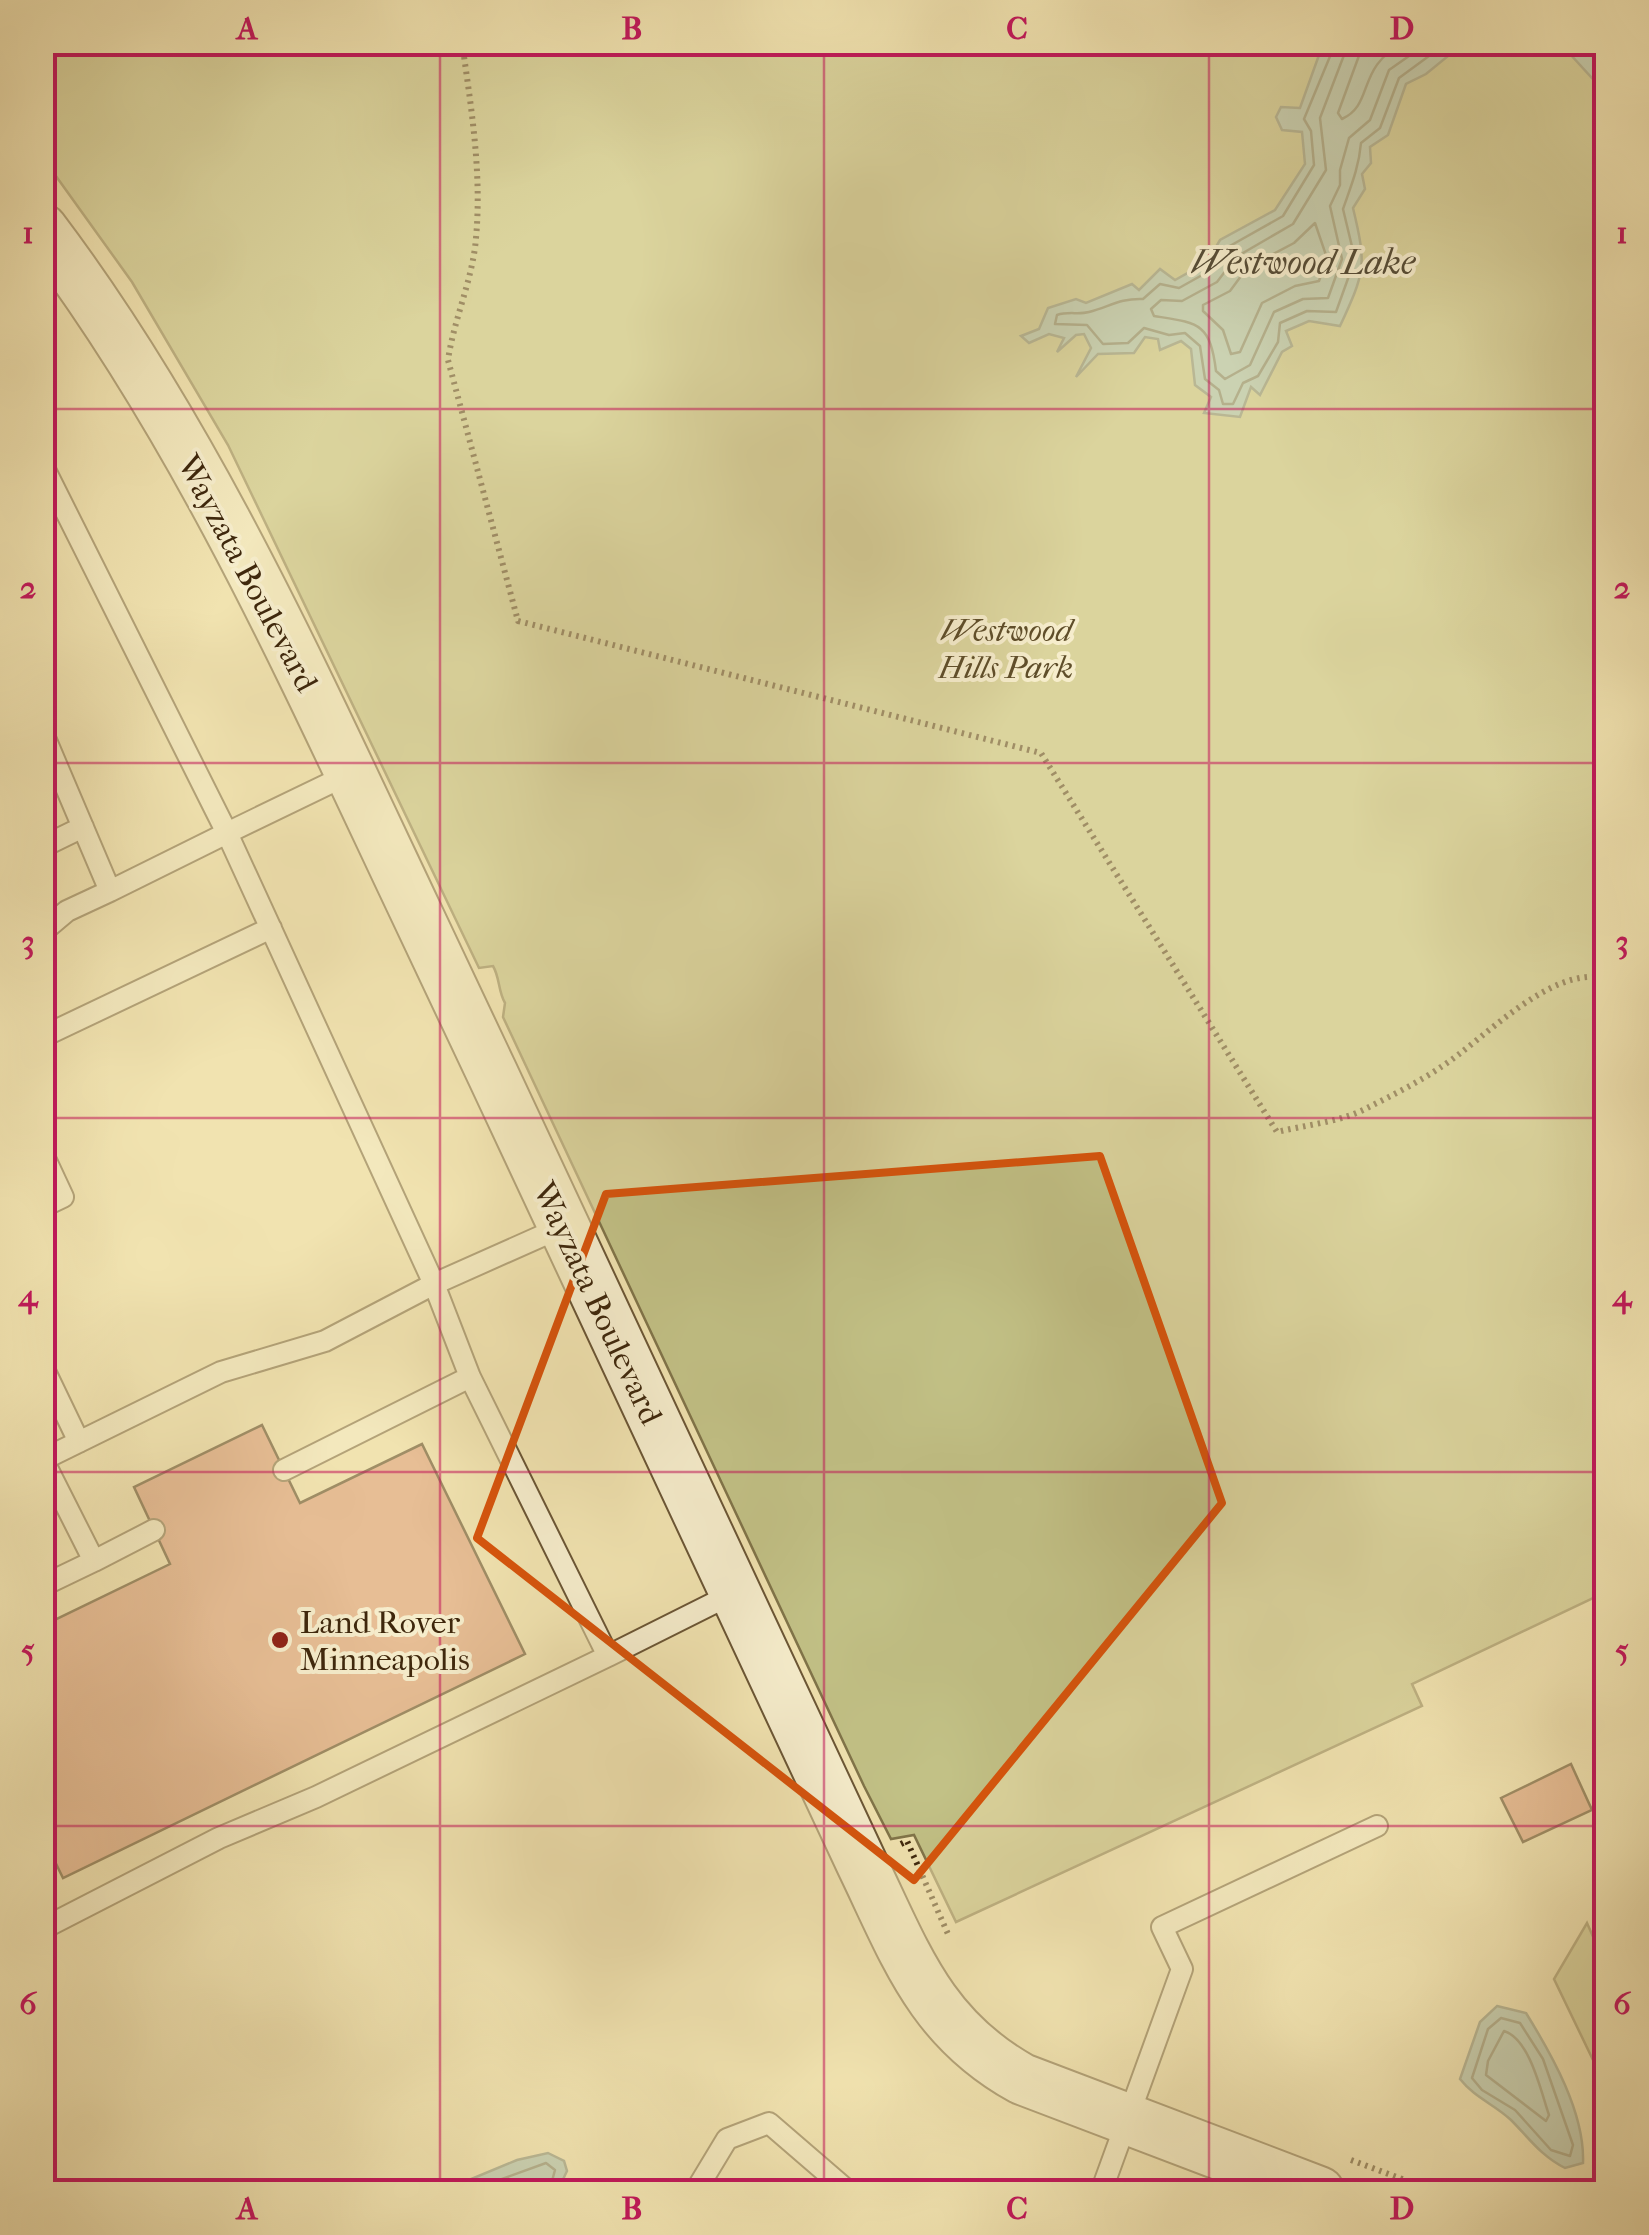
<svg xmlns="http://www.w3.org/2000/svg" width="1649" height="2235" font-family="'IM FELL French Canon',serif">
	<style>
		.green { fill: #c2c186; stroke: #807449; stroke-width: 2.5 }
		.water { fill: #9dbdb4; stroke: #778171; stroke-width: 2.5 }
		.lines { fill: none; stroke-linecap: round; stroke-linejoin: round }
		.shore { stroke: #6e7260; stroke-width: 2.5 }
		.building { fill: #db9074; stroke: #3e270c; stroke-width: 2.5 }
		.service-casing { stroke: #6b5635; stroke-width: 24 }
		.tertiary-casing { stroke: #6b5635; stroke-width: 54 }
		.path { stroke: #3e270c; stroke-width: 6; stroke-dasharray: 2.5 5; stroke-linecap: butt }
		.service { stroke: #f6edcc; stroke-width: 20 }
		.tertiary { stroke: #f6edcc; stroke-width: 50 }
		.marked { fill: none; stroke: #d7540c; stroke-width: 8; stroke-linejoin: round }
		.grid { fill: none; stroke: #c2185b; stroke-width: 2.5; stroke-opacity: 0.55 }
		.poi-dot { fill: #8f2418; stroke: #f6edcc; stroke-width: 4 }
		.labels { text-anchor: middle; stroke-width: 8; stroke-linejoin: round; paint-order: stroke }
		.street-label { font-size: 32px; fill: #3e270c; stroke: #f6edcc }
		.park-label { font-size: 32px; font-style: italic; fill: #5f4e2a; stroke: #f6edcc }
		.poi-label { font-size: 32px; fill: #3e270c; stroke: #f6edcc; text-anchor: start }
		.water-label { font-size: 35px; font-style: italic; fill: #564c36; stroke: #f6edcc }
		.neatline { fill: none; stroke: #c2185b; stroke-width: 4 }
		.grid-label { font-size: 32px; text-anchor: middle; font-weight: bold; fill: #c2185b }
	</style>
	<rect width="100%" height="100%" fill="#f1e3b0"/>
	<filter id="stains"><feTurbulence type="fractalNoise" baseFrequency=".002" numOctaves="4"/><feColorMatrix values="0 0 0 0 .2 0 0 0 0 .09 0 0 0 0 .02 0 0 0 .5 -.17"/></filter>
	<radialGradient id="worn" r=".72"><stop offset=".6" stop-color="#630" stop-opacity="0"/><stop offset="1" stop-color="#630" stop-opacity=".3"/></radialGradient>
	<path class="green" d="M 43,43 L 1606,43 L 1606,1592 L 1412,1684 L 1422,1706 L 956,1922 L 914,1835 L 891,1839 L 864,1786 L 503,1017 L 505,1003 C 498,991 500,978 493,966 L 479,968 L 228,445 L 132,282 L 43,158 Z
		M 1587,1923 L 1606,1966 L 1606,2087 L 1554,1979 Z"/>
	<path class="water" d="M 1329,43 L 1464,43 L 1426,74 L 1406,84 L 1388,135 L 1370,147 L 1371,163 L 1362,174 L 1365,189 L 1353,208 C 1367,266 1365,272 1340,326 L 1309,321 L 1286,331 L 1292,346 L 1282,352 L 1260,395 L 1251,387 L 1240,417 L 1204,413 L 1211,397 L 1195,385 L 1191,349 L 1181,341 L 1160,350 L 1158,339 L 1145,337 L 1134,353 L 1098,354 L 1076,377 L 1091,348 L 1084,334 L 1076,335 L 1057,352 L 1064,338 L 1049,334 L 1029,343 L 1021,336 L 1039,329 L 1048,308 L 1076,299 L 1086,303 L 1132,284 L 1139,290 L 1160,269 L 1175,280 L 1207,262 L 1220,240 L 1275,210 L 1305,164 L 1302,132 L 1282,130 L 1276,117 L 1281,107 L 1300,108 L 1319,55 Z
		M 1560,43 L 1606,43 L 1606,86 L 1602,89 Z
		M 1497,2006 L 1526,2013 C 1552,2055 1585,2113 1583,2163 L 1565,2168 C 1541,2156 1529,2138 1511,2120 C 1494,2104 1475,2098 1460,2079 L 1480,2022 Z
		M 548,2153 L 564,2161 L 567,2171 L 557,2192 L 440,2192 L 517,2160 Z"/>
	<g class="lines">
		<path class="shore" d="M 1336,42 L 1304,119 L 1311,131 L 1314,165 L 1283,216 L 1228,247 L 1213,269 L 1179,288 L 1160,284 L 1143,299 C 1120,298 1109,307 1089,312 C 1078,315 1069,311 1057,315 L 1055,324 L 1087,325 L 1103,344 L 1128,343 L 1144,328 L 1169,335 L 1185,333 L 1200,346 L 1205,379 L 1219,390 L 1223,404 L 1233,404 L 1243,383 L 1258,376 L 1278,342 L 1280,323 L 1307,311 L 1336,312 L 1355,259 L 1343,209 C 1351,186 1359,167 1361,143 L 1380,128 L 1399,78 L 1448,42
			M 1349,42 L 1320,118 L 1326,170 L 1293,224 L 1236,257 L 1217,282 L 1182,301 L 1161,300 L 1151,309 L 1154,316 C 1198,323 1210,322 1216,371 L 1225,379 L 1250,365 L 1274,312 L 1303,299 L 1328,298 L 1342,259 L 1330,206 L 1340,185 L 1340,170 L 1349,138 L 1370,120 L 1389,70 L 1429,42
			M 1364,42 L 1338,113 L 1342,119 C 1375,104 1355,67 1405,42
			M 1315,223 L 1327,258 L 1319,281 L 1295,286 L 1262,303 L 1240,352 L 1231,354 L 1223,330 L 1203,311 L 1203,305 L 1230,291 L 1247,268 L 1294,243 Z
			M 1501,2018 L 1520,2023 L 1543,2059 L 1573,2145 L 1570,2156 L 1551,2150 L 1515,2110 L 1482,2090 L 1472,2078 L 1488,2029 Z
			M 1504,2031 C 1530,2039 1541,2092 1549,2115 L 1546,2121 L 1486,2075 L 1488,2061 Z
			M 466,2192 L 546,2163 L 555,2170 L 549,2192"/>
	</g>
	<path class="building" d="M 262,1425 L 300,1503 L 422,1444 L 525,1654 L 63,1878 L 42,1835 L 42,1626 L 170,1564 L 134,1487 Z
		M 1606,1746 L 1606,1776 L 1595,1752 Z
		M 1571,1764 L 1592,1810 L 1523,1842 L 1501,1798 Z"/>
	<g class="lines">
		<g class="service-casing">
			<path id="service" d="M 42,464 L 227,833 L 349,774
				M 42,731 L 110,891 L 67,911 L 42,932
				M 42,847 L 83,827
				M 110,891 L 227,833 L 434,1284 L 470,1377 L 608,1656 L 734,1593
				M 42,1037 L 271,928
				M 42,1152 L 63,1197 L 42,1207
				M 42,1365 L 79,1442
				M 42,1460 L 221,1372 L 325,1341 L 434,1284 L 562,1227
				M 284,1470 L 470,1377
				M 94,1561 L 154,1530
				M 42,1586 L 94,1561 L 43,1460
				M 42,1929 L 219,1838 L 316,1797 L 608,1656
				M 695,2192 L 727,2139 L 769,2123 L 849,2192
				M 1101,2192 L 1182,1969 L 1162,1927 L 1377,1826"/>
		</g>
		<g class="tertiary-casing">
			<path id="tertiary" d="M 42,229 C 199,437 306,680 417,914 C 567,1230 713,1548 862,1864 C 906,1955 930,2028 1022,2079 L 1319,2192"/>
		</g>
		<path class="path" d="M 462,42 C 471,107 482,172 476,238 C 473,278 454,319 448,360 L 518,621 L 1041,753 L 1277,1132 C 1305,1125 1341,1122 1367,1108 C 1391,1096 1419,1082 1441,1067 C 1485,1039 1549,966 1606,978
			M 901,1844 L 907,1841 L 948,1934
			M 1351,2160 L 1437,2192"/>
		<use href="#service" class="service"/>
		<use href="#tertiary" class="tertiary"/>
	</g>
	<path d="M0 0H1649V2235H0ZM 1100,1156 L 1222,1503 L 914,1880 L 477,1538 L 606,1194 Z" fill="#f1e3b0" fill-opacity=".55" fill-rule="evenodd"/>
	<path class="marked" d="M 1100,1156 L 1222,1503 L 914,1880 L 477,1538 L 606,1194 Z"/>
	<path class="grid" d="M 440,42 L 440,2192M 824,42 L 824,2192M 1209,42 L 1209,2192M 42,409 L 1606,409M 42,763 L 1606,763M 42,1118 L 1606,1118M 42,1472 L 1606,1472M 42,1826 L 1606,1826"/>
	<circle class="poi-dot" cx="280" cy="1640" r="10"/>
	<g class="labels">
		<g class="street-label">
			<text transform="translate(248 573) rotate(62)" y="11">Wayzata Boulevard</text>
			<text transform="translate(598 1303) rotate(65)" y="11">Wayzata Boulevard</text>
		</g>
		<g class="park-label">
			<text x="1006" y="641">Westwood<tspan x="1006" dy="37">Hills Park</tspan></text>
		</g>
		<g class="poi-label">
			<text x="300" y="1633">Land Rover<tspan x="300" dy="37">Minneapolis</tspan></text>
		</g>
		<g class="water-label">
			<text x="1303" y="274">Westwood Lake</text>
		</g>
	</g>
	<rect width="1649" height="2235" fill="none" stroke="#f1e3b0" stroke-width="110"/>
	<rect x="55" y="55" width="1539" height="2125" class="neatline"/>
	<g class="grid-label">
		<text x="247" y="39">A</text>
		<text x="632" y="39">B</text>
		<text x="1017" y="39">C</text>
		<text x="1402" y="39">D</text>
		<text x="28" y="243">1</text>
		<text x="1622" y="243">1</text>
		<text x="28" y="598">2</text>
		<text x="1622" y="598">2</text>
		<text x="28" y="952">3</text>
		<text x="1622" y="952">3</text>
		<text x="28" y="1306">4</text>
		<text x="1622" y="1306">4</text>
		<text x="28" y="1660">5</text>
		<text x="1622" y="1660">5</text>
		<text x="28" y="2014">6</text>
		<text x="1622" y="2014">6</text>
		<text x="247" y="2219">A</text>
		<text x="632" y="2219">B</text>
		<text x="1017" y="2219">C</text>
		<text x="1402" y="2219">D</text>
	</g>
	<rect width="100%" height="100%" filter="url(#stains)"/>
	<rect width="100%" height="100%" fill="url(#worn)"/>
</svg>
